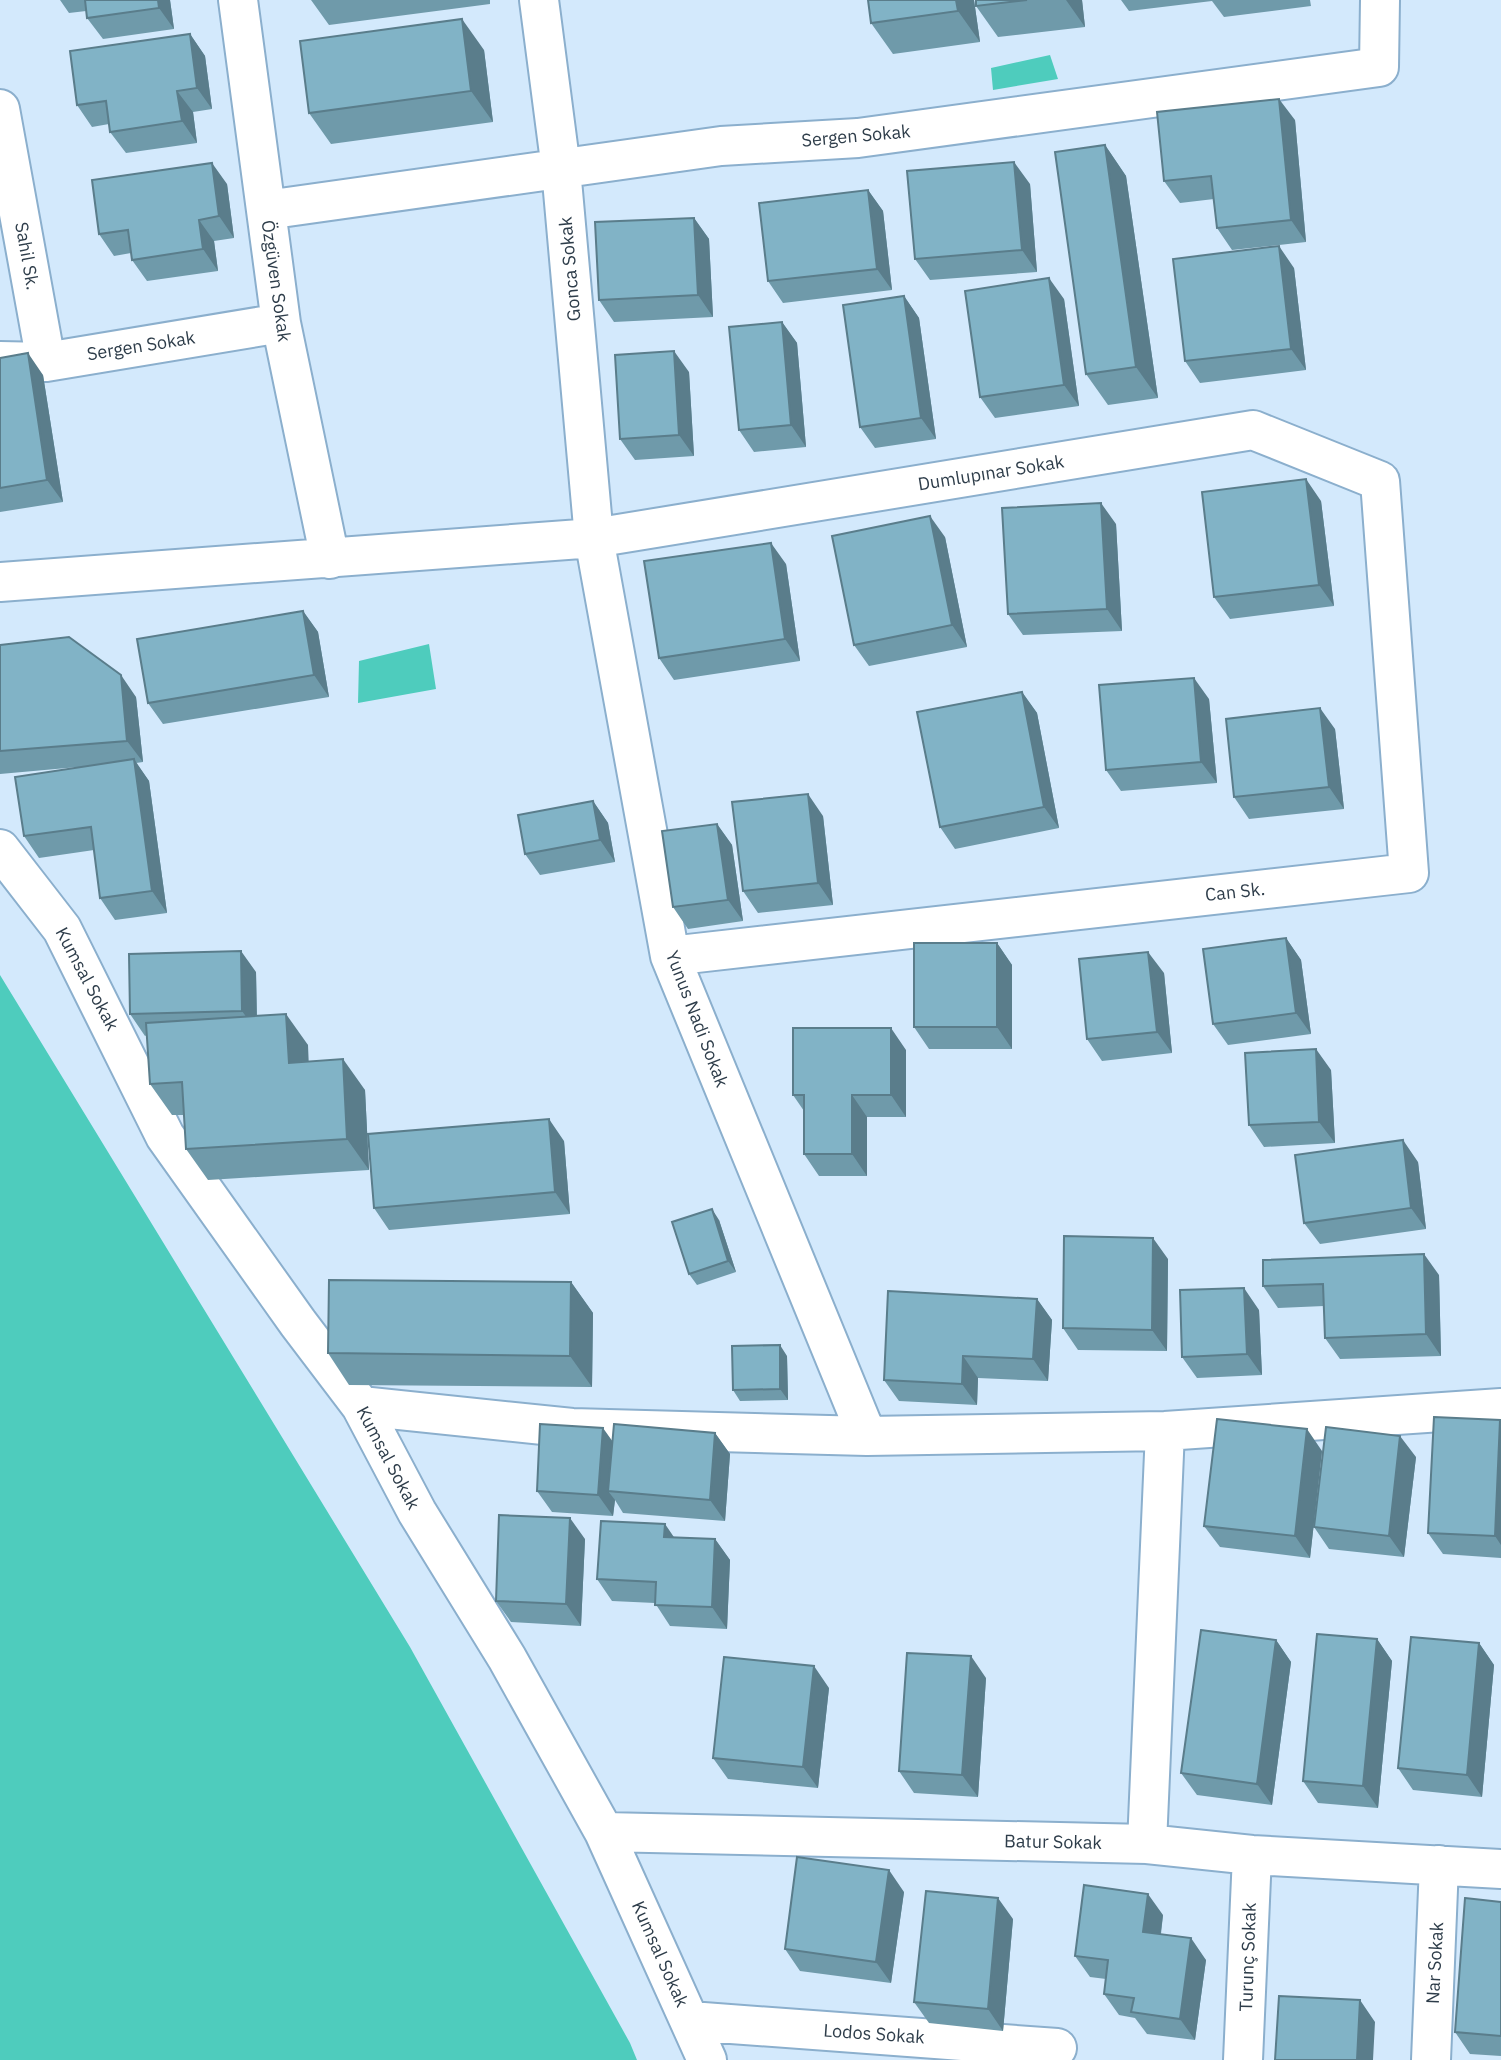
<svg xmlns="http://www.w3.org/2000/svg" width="1501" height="2060" font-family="'IBM Plex Sans',sans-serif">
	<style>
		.water { fill: #4eccbd }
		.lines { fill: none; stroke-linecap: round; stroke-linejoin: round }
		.minor-casing { stroke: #8bafcd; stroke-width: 42 }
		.minor { stroke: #fff; stroke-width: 38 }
		.wall { fill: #6f9aaa }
		.shaded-wall { fill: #5a7d8b }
		.building { fill: #81b3c6; stroke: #5a7d8b; stroke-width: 2 }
		.labels { text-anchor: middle; stroke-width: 5; stroke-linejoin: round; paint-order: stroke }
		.street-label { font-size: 18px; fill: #2e3d4a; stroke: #fff }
	</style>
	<rect width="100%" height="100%" fill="#d3e9fc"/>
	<path class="water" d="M 1050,55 L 1058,79 L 993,90 L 991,68 Z
		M 429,644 L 436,689 L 358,703 L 359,661 Z
		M 0,975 L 410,1647 L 630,2043 L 637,2060 L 0,2060 Z"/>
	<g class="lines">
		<g class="minor-casing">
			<path id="minor" d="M 238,0 L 281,323 L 330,559
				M 539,0 L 561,169 L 594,538 L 670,956 L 867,1436
				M 0,109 L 46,362
				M 266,210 L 721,146 L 858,138 L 1379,67 L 1380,0
				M 0,361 L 46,362 L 281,323
				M 0,582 L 594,538 L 1253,430 L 1380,481 L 1409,873 L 670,956
				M 0,849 L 62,929 L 165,1136 L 298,1323 L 361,1406 L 417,1512 L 507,1658 L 604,1832 L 707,2060
				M 361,1406 L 572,1428 L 867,1436 L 1165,1431 L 1501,1408
				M 604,1832 L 1147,1844 L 1252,1855 L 1501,1869
				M 1147,1844 L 1165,1431
				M 690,2021 L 1057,2048
				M 1243,2060 L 1252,1855
				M 1431,2060 L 1439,1865"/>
		</g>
		<use href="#minor" class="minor"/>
	</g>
	<path class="wall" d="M 60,0 L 170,0 L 174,29 L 103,39 L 87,18 L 86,11 L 69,13 Z
		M 311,0 L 490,0 L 490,4 L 329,25 Z
		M 974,0 L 980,42 L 893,54 L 871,23 Z
		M 976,0 L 1082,0 L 1085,27 L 998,37 L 976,6 Z
		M 1121,0 L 1310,0 L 1311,6 L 1224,17 L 1212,1 L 1129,11 Z
		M 190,34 L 205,56 L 212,109 L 193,112 L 197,143 L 126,153 L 110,132 L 109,124 L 92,127 L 77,105 Z
		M 484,50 L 493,122 L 331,144 L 309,113 Z
		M 1295,120 L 1306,242 L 1232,250 L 1217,228 L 1214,199 L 1180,203 L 1164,181 Z
		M 1105,145 L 1126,176 L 1158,398 L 1108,405 L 1086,374 Z
		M 227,184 L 234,238 L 214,241 L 218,271 L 147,281 L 132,260 L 131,253 L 114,256 L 99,234 Z
		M 1030,184 L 1037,272 L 930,280 L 915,259 Z
		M 868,190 L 883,211 L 892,290 L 783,303 L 768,281 Z
		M 694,218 L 709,239 L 713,317 L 614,322 L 599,300 Z
		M 1294,268 L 1306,370 L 1200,383 L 1185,361 Z
		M 904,296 L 919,318 L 936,439 L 875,448 L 860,427 Z
		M 1064,299 L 1079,406 L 995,418 L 980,397 Z
		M 782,322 L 797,343 L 806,447 L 754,452 L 739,430 Z
		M 0,358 L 43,375 L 63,502 L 0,512 Z
		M 689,372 L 694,456 L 635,460 L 620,439 Z
		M 1321,501 L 1334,606 L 1230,619 L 1214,597 Z
		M 1116,524 L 1122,631 L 1023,635 L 1008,614 Z
		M 945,537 L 967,647 L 869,666 L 854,645 Z
		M 786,564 L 800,661 L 674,680 L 659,658 Z
		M 303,611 L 318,632 L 329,697 L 163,724 L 148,703 Z
		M 0,645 L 136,697 L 143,762 L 136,763 L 149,781 L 167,913 L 115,920 L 100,898 L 94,850 L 39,858 L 24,836 L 78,767 L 0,774 Z
		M 1022,692 L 1037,713 L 1059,828 L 955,849 L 940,827 Z
		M 1209,699 L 1217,783 L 1121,791 L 1106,770 Z
		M 1335,729 L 1344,809 L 1249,819 L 1234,797 Z
		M 593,801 L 608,823 L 615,862 L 540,875 L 525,854 Z
		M 823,816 L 833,905 L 758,913 L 743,891 Z
		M 717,824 L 732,845 L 743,921 L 688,929 L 673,907 Z
		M 1286,938 L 1301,960 L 1311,1034 L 1228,1045 L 1213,1024 Z
		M 997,943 L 1012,965 L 1012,1049 L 929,1049 L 914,1027 Z
		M 256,972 L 257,1016 L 308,1045 L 308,1061 L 365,1090 L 369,1170 L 208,1180 L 186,1149 L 184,1115 L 172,1115 L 150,1084 L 147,1035 L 145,1036 L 130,1014 Z
		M 1164,973 L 1172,1053 L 1102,1061 L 1087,1039 Z
		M 906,1050 L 906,1117 L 867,1117 L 867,1176 L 819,1176 L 804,1154 L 804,1111 L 793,1095 Z
		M 1331,1070 L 1335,1143 L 1264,1147 L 1249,1125 Z
		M 564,1141 L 570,1214 L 389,1230 L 374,1208 Z
		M 1418,1162 L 1426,1229 L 1320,1244 L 1304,1223 Z
		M 719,1220 L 736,1272 L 697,1285 L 689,1274 Z
		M 1168,1259 L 1167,1351 L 1078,1350 L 1063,1328 Z
		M 1439,1275 L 1441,1356 L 1340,1359 L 1325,1338 L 1324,1306 L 1278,1308 L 1263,1286 Z
		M 571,1282 L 593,1313 L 592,1387 L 349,1385 L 328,1353 Z
		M 1037,1299 L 1052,1320 L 1048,1381 L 978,1378 L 977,1405 L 899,1401 L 884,1380 Z
		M 1259,1310 L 1262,1375 L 1197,1378 L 1182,1357 Z
		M 787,1356 L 788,1400 L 740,1401 L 733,1390 Z
		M 1501,1421 L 1501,1558 L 1443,1554 L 1428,1533 Z
		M 715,1433 L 730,1454 L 725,1521 L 623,1513 L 615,1500 L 613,1516 L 552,1512 L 537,1491 L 612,1441 Z
		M 1322,1451 L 1310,1558 L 1220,1547 L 1204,1526 Z
		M 1416,1457 L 1404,1557 L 1329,1549 L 1314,1527 Z
		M 674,1537 L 715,1539 L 730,1560 L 727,1629 L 670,1626 L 655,1603 L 612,1601 L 597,1579 Z
		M 585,1539 L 581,1626 L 511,1622 L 496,1601 Z
		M 1377,1639 L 1392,1661 L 1378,1808 L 1318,1803 L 1303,1781 Z
		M 1276,1640 L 1291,1662 L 1272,1805 L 1197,1795 L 1181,1773 Z
		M 1479,1643 L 1494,1665 L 1482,1797 L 1413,1790 L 1398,1768 Z
		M 986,1678 L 978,1797 L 914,1793 L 899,1771 Z
		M 829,1688 L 818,1788 L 728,1779 L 713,1758 Z
		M 904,1892 L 891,1983 L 800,1971 L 785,1949 Z
		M 1501,1902 L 1501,2056 L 1470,2054 L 1455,2032 Z
		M 1163,1915 L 1161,1934 L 1206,1960 L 1195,2040 L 1147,2034 L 1135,2018 L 1119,2015 L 1104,1994 L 1106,1979 L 1090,1977 L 1075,1956 Z
		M 1013,1919 L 1003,2031 L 929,2023 L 914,2002 Z"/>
	<path class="shaded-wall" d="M 158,0 L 170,0 L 174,29 L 159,8 Z
		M 956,0 L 974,0 L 980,42 L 958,11 Z
		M 1066,0 L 1082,0 L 1085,27 Z
		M 462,19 L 484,50 L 493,122 L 471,91 Z
		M 190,34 L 205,56 L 212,109 L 197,88 Z
		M 177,91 L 193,112 L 197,143 L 182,121 Z
		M 1279,99 L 1295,120 L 1306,242 L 1291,220 Z
		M 1105,145 L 1126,176 L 1158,398 L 1136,367 Z
		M 1014,162 L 1030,184 L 1037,272 L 1022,250 Z
		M 212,163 L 227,184 L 234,238 L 219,216 Z
		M 868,190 L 883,211 L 892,290 L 877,269 Z
		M 694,218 L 709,239 L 713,317 L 698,295 Z
		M 199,220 L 214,241 L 218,271 L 203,249 Z
		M 1279,246 L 1294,268 L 1306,370 L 1291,349 Z
		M 1049,278 L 1064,299 L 1079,406 L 1064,385 Z
		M 904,296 L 919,318 L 936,439 L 921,418 Z
		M 782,322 L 797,343 L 806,447 L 791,425 Z
		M 674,351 L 689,372 L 694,456 L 679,435 Z
		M 28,353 L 43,375 L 63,502 L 47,480 Z
		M 1306,479 L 1321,501 L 1334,606 L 1319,585 Z
		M 1101,503 L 1116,524 L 1122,631 L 1107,609 Z
		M 930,516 L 945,537 L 967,647 L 952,625 Z
		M 771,543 L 786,564 L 800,661 L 785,639 Z
		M 303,611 L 318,632 L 329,697 L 314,675 Z
		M 121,675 L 136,697 L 143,762 L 127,741 Z
		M 1194,678 L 1209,699 L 1217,783 L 1201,762 Z
		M 1022,692 L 1037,713 L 1059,828 L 1044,807 Z
		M 1320,708 L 1335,729 L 1344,809 L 1329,787 Z
		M 134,759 L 149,781 L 167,913 L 152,891 Z
		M 808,794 L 823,816 L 833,905 L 818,883 Z
		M 593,801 L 608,823 L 615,862 L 600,840 Z
		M 717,824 L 732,845 L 743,921 L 728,900 Z
		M 1286,938 L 1301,960 L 1311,1034 L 1296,1013 Z
		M 997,943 L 1012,965 L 1012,1049 L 997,1027 Z
		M 241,951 L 256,972 L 257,1032 L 242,1011 Z
		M 1148,952 L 1164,973 L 1172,1053 L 1157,1032 Z
		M 286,1014 L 308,1045 L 310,1094 L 289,1063 Z
		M 891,1028 L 906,1050 L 906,1117 L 891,1095 Z
		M 1316,1049 L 1331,1070 L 1335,1143 L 1319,1122 Z
		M 343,1059 L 365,1090 L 369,1170 L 347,1139 Z
		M 852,1095 L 867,1117 L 867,1176 L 852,1154 Z
		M 549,1119 L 564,1141 L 570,1214 L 555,1192 Z
		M 1403,1140 L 1418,1162 L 1426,1229 L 1411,1208 Z
		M 712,1209 L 719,1220 L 736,1272 L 728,1261 Z
		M 1153,1238 L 1168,1259 L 1167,1351 L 1152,1330 Z
		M 1424,1254 L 1439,1275 L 1441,1356 L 1426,1334 Z
		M 571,1282 L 593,1313 L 592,1387 L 570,1356 Z
		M 1244,1288 L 1259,1310 L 1262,1375 L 1247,1354 Z
		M 1037,1299 L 1052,1320 L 1048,1381 L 1033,1359 Z
		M 780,1345 L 787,1356 L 788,1400 L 780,1389 Z
		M 963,1356 L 978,1378 L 977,1405 L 962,1384 Z
		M 1500,1420 L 1501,1421 L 1501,1545 L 1495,1536 Z
		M 603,1428 L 618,1449 L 608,1491 L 615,1500 L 613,1516 L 598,1495 Z
		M 1307,1429 L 1322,1451 L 1310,1558 L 1295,1536 Z
		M 715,1433 L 730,1454 L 725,1521 L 710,1500 Z
		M 1400,1436 L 1416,1457 L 1404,1557 L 1389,1536 Z
		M 570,1518 L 585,1539 L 581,1626 L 566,1604 Z
		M 665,1524 L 680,1546 L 664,1537 Z
		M 715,1539 L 730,1560 L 727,1629 L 712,1607 Z
		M 1377,1639 L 1392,1661 L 1378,1808 L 1363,1786 Z
		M 1276,1640 L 1291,1662 L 1272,1805 L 1257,1784 Z
		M 1479,1643 L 1494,1665 L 1482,1797 L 1467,1775 Z
		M 971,1656 L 986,1678 L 978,1797 L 962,1775 Z
		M 814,1666 L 829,1688 L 818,1788 L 803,1767 Z
		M 889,1870 L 904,1892 L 891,1983 L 876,1962 Z
		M 1148,1894 L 1163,1915 L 1158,1954 L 1143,1932 Z
		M 998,1898 L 1013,1919 L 1003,2031 L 988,2009 Z
		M 1191,1938 L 1206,1960 L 1195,2040 L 1180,2019 Z
		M 1360,2000 L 1375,2022 L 1373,2060 L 1357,2060 Z"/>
	<path class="building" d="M 85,0 L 158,0 L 159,8 L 87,18 Z
		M 868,0 L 956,0 L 958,11 L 871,23 Z
		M 976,0 L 1027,0 L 976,6 Z
		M 462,19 L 471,91 L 309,113 L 300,41 Z
		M 190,34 L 197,88 L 177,91 L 182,121 L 110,132 L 106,101 L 77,105 L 70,51 Z
		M 1279,99 L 1291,220 L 1217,228 L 1211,176 L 1164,181 L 1157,112 Z
		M 1105,145 L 1136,367 L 1086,374 L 1055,152 Z
		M 1014,162 L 1022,250 L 915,259 L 907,171 Z
		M 212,163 L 219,216 L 199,220 L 203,249 L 132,260 L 128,230 L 99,234 L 92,180 Z
		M 868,190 L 877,269 L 768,281 L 759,203 Z
		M 694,218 L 698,295 L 599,300 L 595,222 Z
		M 1279,246 L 1291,349 L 1185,361 L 1173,259 Z
		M 1049,278 L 1064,385 L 980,397 L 965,291 Z
		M 904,296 L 921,418 L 860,427 L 843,305 Z
		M 782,322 L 791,425 L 739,430 L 729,327 Z
		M 674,351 L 679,435 L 620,439 L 615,355 Z
		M 28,353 L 47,480 L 0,488 L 0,358 Z
		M 1306,479 L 1319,585 L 1214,597 L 1202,492 Z
		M 1101,503 L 1107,609 L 1008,614 L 1002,508 Z
		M 930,516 L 952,625 L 854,645 L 832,536 Z
		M 771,543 L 785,639 L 659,658 L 644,561 Z
		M 303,611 L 314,675 L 148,703 L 137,639 Z
		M 69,637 L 121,675 L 127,741 L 0,751 L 0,645 Z
		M 1194,678 L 1201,762 L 1106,770 L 1099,685 Z
		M 1022,692 L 1044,807 L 940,827 L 917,712 Z
		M 1320,708 L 1329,787 L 1234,797 L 1226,719 Z
		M 134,759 L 152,891 L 100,898 L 91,827 L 24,836 L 15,777 Z
		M 808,794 L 818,883 L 743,891 L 732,802 Z
		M 593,801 L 600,840 L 525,854 L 518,815 Z
		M 717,824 L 728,900 L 673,907 L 662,831 Z
		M 1286,938 L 1296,1013 L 1213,1024 L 1203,949 Z
		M 914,943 L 997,943 L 997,1027 L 914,1027 Z
		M 241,951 L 242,1011 L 130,1014 L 129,954 Z
		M 1148,952 L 1157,1032 L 1087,1039 L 1079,959 Z
		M 286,1014 L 289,1063 L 343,1059 L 347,1139 L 186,1149 L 182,1082 L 150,1084 L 146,1023 Z
		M 793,1028 L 891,1028 L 891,1095 L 852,1095 L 852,1154 L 804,1154 L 804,1095 L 793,1095 Z
		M 1316,1049 L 1319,1122 L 1249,1125 L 1245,1053 Z
		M 549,1119 L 555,1192 L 374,1208 L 368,1134 Z
		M 1403,1140 L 1411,1208 L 1304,1223 L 1295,1155 Z
		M 712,1209 L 728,1261 L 689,1274 L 672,1222 Z
		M 1064,1236 L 1153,1238 L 1152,1330 L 1063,1328 Z
		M 1424,1254 L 1426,1334 L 1325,1338 L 1323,1284 L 1263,1286 L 1263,1260 Z
		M 329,1280 L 571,1282 L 570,1356 L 328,1353 Z
		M 1244,1288 L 1247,1354 L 1182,1357 L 1180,1290 Z
		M 888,1291 L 1037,1299 L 1033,1359 L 963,1356 L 962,1384 L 884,1380 Z
		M 780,1345 L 780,1389 L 733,1390 L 732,1346 Z
		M 1434,1417 L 1500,1420 L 1495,1536 L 1428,1533 Z
		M 1217,1419 L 1307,1429 L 1295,1536 L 1204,1526 Z
		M 540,1424 L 603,1428 L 598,1495 L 537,1491 Z
		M 614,1424 L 715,1433 L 710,1500 L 608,1491 Z
		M 1326,1427 L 1400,1436 L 1389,1536 L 1314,1527 Z
		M 499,1515 L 570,1518 L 566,1604 L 496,1601 Z
		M 601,1521 L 665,1524 L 664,1537 L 715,1539 L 712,1607 L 655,1605 L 656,1582 L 597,1579 Z
		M 1201,1630 L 1276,1640 L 1257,1784 L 1181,1773 Z
		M 1317,1634 L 1377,1639 L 1363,1786 L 1303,1781 Z
		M 1411,1637 L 1479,1643 L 1467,1775 L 1398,1768 Z
		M 907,1653 L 971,1656 L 962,1775 L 899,1771 Z
		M 724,1657 L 814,1666 L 803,1767 L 713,1758 Z
		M 797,1857 L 889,1870 L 876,1962 L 785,1949 Z
		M 1084,1885 L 1148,1894 L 1143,1932 L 1191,1938 L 1180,2019 L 1131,2012 L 1134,1998 L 1104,1994 L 1108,1960 L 1075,1956 Z
		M 926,1891 L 998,1898 L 988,2009 L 914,2002 Z
		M 1465,1898 L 1501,1902 L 1501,2036 L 1455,2032 Z
		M 1279,1996 L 1360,2000 L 1357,2060 L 1275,2060 Z"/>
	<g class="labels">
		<g class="street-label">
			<text transform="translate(856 136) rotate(-5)" y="6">Sergen Sokak</text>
			<text transform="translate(27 256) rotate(80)" y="6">Sahil Sk.</text>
			<text transform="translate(570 269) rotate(-95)" y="6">Gonca Sokak</text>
			<text transform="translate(276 281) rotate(82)" y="6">Özgüven Sokak</text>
			<text transform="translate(141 346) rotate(-9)" y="6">Sergen Sokak</text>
			<text transform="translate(991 473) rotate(-9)" y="6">Dumlupınar Sokak</text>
			<text transform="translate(1235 892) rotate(-6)" y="6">Can Sk.</text>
			<text transform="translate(87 979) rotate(62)" y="6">Kumsal Sokak</text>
			<text transform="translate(697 1019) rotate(69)" y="6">Yunus Nadi Sokak</text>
			<text transform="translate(388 1458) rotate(62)" y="6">Kumsal Sokak</text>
			<text transform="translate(1053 1842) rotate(1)" y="6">Batur Sokak</text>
			<text transform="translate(660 1954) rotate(66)" y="6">Kumsal Sokak</text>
			<text transform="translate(1248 1957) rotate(-88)" y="6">Turunç Sokak</text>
			<text transform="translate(1435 1963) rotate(-87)" y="6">Nar Sokak</text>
			<text transform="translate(874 2034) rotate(4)" y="6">Lodos Sokak</text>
		</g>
	</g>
</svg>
